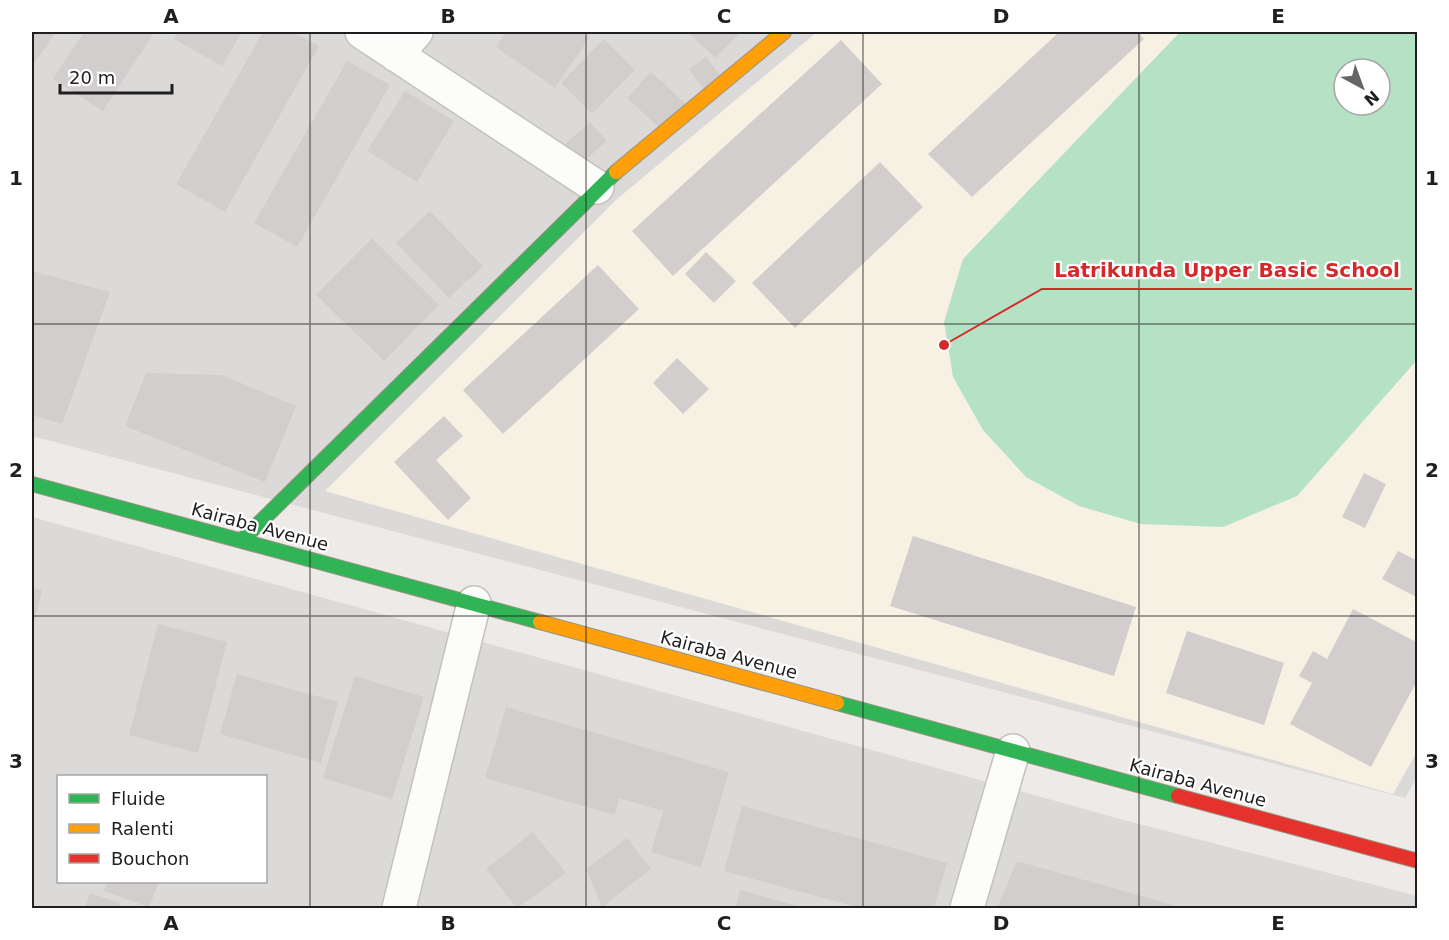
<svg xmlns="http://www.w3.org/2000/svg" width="1449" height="940" font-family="'DejaVu Sans',sans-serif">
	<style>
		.residential { fill: #dcdad9; fill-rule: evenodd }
		.education { fill: #f6f1e3; fill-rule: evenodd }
		.pitch { fill: #b5e1c5; fill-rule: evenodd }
		.building { fill: #d2cecd }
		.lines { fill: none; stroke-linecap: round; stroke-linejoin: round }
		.street-casing { stroke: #c3c1c0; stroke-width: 36 }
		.fast-casing { stroke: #979380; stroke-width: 16 }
		.slow-casing { stroke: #979380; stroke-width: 16 }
		.jam-casing { stroke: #979380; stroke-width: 16 }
		.street { stroke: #fcfcfb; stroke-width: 33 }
		.fast { stroke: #30b455; stroke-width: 14 }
		.slow { stroke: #ff9f0a; stroke-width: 14 }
		.jam { stroke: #e5322d; stroke-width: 14 }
		.grid { fill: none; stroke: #1f1f1f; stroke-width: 1.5; stroke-opacity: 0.55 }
		.labels { text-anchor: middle; stroke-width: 4.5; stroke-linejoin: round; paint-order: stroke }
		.street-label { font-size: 18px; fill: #1f1f1f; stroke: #fff }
		.leader { fill: none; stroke: #d62828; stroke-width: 2 }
		.callout-dot { fill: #d62828; stroke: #fff; stroke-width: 2 }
		.callout-label { font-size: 20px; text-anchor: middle; font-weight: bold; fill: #d62828; stroke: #fff; stroke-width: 4.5; stroke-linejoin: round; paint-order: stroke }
		.neatline { fill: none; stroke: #1f1f1f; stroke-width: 2 }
		.grid-label { font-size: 20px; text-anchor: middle; font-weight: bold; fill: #1f1f1f }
	</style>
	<rect width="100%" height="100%" fill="#edeae7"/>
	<path class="residential" d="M 32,32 L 1417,32 L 1417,778 L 1405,798 L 32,436 ZM 1344,69 L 1380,69 L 1380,105 L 1344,105 Z
		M 32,517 L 1124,820 L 1417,896 L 1417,908 L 32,908 ZM 58,776 L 266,776 L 266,882 L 58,882 Z"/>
	<path class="education" d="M 817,32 L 1417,32 L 1418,750 L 1393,794 L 325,491 L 616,200 ZM 1344,69 L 1380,69 L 1380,105 L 1344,105 Z"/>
	<path class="pitch" d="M 1180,32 L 1417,32 L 1417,360 L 1297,496 L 1223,527 L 1141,524 L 1079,506 L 1026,477 L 983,430 L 953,377 L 944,322 L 963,259 ZM 1344,69 L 1380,69 L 1380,105 L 1344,105 Z"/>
	<path class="building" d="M 32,32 L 56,32 L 32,66 Z
		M 84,32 L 155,32 L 103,111 L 53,79 Z
		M 178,32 L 242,32 L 222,66 L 174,39 Z
		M 263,32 L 293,32 L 319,46 L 225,212 L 176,184 Z
		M 506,32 L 580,32 L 589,38 L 555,88 L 496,47 Z
		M 688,32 L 737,32 L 739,34 L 715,58 Z
		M 1059,32 L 1138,32 L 1144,39 L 972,197 L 928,154 Z
		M 604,39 L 635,70 L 592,114 L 561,83 Z
		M 841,40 L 882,84 L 673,276 L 632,231 Z
		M 706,57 L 723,79 L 705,92 L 689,69 Z
		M 347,61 L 390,85 L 297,247 L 254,223 Z
		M 651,72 L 686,104 L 662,130 L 627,98 Z
		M 405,91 L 454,121 L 417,182 L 367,151 Z
		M 590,122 L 607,141 L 582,163 L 565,144 Z
		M 880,162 L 923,207 L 795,328 L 752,283 Z
		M 430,211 L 483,266 L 449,298 L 396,243 Z
		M 372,238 L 439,305 L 384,361 L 316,295 Z
		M 706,252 L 736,281 L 714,303 L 685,274 Z
		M 598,265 L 639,309 L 503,434 L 463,390 Z
		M 32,271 L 110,292 L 62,424 L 32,415 Z
		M 677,358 L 709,389 L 683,414 L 653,383 Z
		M 146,373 L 222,375 L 296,406 L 265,482 L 125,426 Z
		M 444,416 L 463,436 L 436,460 L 471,498 L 448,520 L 394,462 Z
		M 1364,473 L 1386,484 L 1365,528 L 1342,517 Z
		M 913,536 L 1136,607 L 1114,676 L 890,606 Z
		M 1398,551 L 1418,561 L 1418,598 L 1382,579 Z
		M 32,588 L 42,590 L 32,631 Z
		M 1353,609 L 1418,643 L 1418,679 L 1371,767 L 1290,724 L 1312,683 L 1299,676 L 1313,651 L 1327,659 Z
		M 158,624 L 227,642 L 198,753 L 129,735 Z
		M 1187,631 L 1284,663 L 1264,725 L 1166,693 Z
		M 237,674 L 338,702 L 321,763 L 220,734 Z
		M 355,676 L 424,697 L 392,799 L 323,778 Z
		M 506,707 L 729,772 L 701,867 L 651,852 L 663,811 L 619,798 L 615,815 L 485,778 Z
		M 742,806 L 947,863 L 934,908 L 860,908 L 724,871 Z
		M 533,832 L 566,873 L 517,908 L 486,869 Z
		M 627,838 L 651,869 L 602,907 L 586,869 Z
		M 1017,861 L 1180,907 L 997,908 Z
		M 108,882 L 159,882 L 149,907 L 104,891 Z
		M 740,890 L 805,908 L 735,908 Z
		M 90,893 L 120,903 L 118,908 L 85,908 Z"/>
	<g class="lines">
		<g class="street-casing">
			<path id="street" d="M 362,32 L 597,187
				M 396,55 L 416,32
				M 399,908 L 474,603
				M 967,908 L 1013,751"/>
		</g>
		<g class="fast-casing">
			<path id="fast" d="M 32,484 L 540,622
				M 242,540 L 616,172
				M 837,703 L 1178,796"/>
		</g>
		<g class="slow-casing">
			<path id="slow" d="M 616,172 L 784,32
				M 540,622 L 837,703"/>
		</g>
		<g class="jam-casing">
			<path id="jam" d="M 1178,796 L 1418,861"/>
		</g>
		<use href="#street" class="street"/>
		<use href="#fast" class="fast"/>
		<use href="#slow" class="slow"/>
		<use href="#jam" class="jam"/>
	</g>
	<path class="grid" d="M 310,32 L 310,908M 586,32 L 586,908M 863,32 L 863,908M 1139,32 L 1139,908M 32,324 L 1418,324M 32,616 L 1418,616"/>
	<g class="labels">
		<g class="street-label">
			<text transform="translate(260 527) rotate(15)" y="6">Kairaba Avenue</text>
			<text transform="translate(729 655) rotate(15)" y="6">Kairaba Avenue</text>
			<text transform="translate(1198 783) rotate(15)" y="6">Kairaba Avenue</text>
		</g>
	</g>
	<path class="leader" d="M944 345L1042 289H1412"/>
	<circle class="callout-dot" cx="944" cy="345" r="6"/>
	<g class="callout-label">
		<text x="1227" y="277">Latrikunda Upper Basic School</text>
	</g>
	<rect width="1449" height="940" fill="none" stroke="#ffffff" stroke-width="66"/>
	<rect x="57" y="775" width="210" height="108" fill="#ffffff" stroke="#a5a5a5" stroke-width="1.5"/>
	<rect x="69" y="794" width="30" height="9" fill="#30b455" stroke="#a5a5a5" stroke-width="1.5"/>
	<text x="111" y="805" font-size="18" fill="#1f1f1f">Fluide</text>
	<rect x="69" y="824" width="30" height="9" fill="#ff9f0a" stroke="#a5a5a5" stroke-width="1.5"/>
	<text x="111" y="835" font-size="18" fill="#1f1f1f">Ralenti</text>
	<rect x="69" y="854" width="30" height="9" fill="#e5322d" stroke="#a5a5a5" stroke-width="1.5"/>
	<text x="111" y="865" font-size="18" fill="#1f1f1f">Bouchon</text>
	<g transform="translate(1362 87) rotate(139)"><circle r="28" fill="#ffffff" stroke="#a5a5a5" stroke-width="1.5"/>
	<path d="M0-4.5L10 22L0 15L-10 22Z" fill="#676665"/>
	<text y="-9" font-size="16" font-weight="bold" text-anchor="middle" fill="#1f1f1f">N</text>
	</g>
	<path d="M60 84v9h112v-9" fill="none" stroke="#1f1f1f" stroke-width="3"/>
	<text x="69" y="84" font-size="18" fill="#1f1f1f" stroke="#ffffff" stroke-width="4.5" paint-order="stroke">20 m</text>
	<rect x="33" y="33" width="1383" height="874" class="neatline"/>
	<g class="grid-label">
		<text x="171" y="23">A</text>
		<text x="448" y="23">B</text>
		<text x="724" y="23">C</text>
		<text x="1001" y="23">D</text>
		<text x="1278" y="23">E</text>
		<text x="16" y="185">1</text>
		<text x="1432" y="185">1</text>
		<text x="16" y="477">2</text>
		<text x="1432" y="477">2</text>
		<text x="16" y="768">3</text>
		<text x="1432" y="768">3</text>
		<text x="171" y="930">A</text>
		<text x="448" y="930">B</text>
		<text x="724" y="930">C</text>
		<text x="1001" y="930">D</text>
		<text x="1278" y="930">E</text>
	</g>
</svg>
